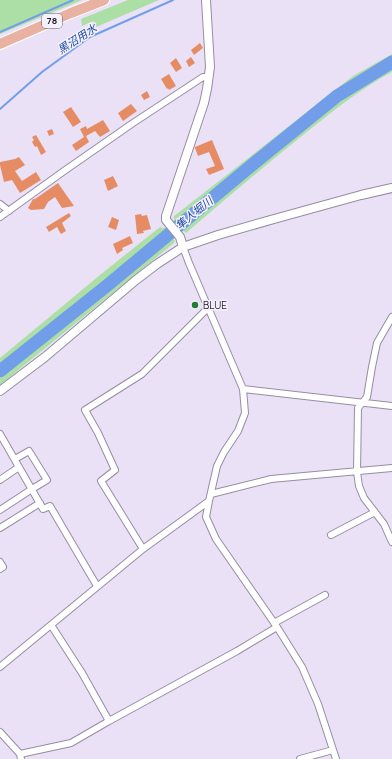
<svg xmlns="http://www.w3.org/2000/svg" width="392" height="759" font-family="Manrope,'Noto Sans JP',sans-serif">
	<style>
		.green { fill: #abdfa5 }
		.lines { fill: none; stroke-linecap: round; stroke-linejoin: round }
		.stream { stroke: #719de9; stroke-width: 2 }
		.river { stroke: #719de9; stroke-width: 13 }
		.building { fill: #e68c65 }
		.minor-casing { stroke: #968da2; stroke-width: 8 }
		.tertiary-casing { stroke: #968da2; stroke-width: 10 }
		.primary-casing { stroke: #fff; stroke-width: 12 }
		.minor { stroke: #fff; stroke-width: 6 }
		.tertiary { stroke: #fff; stroke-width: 8 }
		.primary { stroke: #e8b1a1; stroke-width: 10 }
		.poi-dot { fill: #1e8033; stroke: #f5f0fd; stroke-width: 1.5 }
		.labels { text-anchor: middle; stroke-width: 3; stroke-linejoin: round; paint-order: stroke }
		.shield { fill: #f5f0fd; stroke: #625e68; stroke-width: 1 }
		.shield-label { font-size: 9px; font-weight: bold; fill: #232028 }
		.poi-label { font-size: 10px; fill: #232028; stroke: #f5f0fd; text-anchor: start }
		.water-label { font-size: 11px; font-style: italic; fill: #194aa2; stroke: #f5f0fd }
	</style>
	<rect width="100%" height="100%" fill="#eae1f7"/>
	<path class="green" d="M 0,0 L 82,0 L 0,34 Z
		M 128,0 L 159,0 L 96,27 L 93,21 L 82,26 L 81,19 Z
		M 392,54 L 392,58 L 350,82 L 266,149 L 167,231 L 96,287 L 0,366 L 0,358 L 100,275 L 160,227 C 165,231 171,223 175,219 L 173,217 L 353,76 Z
		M 392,69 L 392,72 C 358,90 328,115 298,139 C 260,170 223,201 186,233 L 183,230 L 173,239 L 175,241 L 174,243 L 0,385 L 0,378 L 306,126 L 360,87 Z"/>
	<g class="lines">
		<path class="stream" d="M 0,32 L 73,0
			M 0,109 L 42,72 L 90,37 L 173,0"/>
		<path class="river" d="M 0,371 L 109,284 L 258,160 L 337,96 L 392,62"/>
	</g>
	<path class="building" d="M 200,43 L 203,48 L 194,55 L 191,50 Z
		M 191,57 L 195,63 L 189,67 L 186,61 Z
		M 176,58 L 182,68 L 176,72 L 170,63 Z
		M 169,74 L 176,86 L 169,90 L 168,88 L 167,89 L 161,79 Z
		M 147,91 L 150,97 L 144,100 L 141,95 Z
		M 131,104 L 137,111 L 123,121 L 118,113 Z
		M 71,107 L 81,122 L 73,127 L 63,112 Z
		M 103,120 L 110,131 L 100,137 L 95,131 L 86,136 L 89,142 L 76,151 L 72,145 L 84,137 L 80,129 L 86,126 L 87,129 Z
		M 52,129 L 54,134 L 49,136 L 47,131 Z
		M 36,135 L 46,152 L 41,155 L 37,146 L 35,147 L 32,142 L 34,140 L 32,137 Z
		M 212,140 L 224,169 L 209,175 L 206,169 L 215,166 L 209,152 L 198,156 L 195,148 L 195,147 Z
		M 19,157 L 25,165 L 15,171 L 22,181 L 36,172 L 41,180 L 20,193 L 12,180 L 4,182 L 0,165 L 0,162 L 15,159 Z
		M 113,176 L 118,186 L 108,191 L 104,180 Z
		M 58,183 L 74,206 L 62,208 L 55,197 L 48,202 L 44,209 L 31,210 L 28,208 L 33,199 L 35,199 Z
		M 69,213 L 71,216 L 62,223 L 66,231 L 61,234 L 57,227 L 49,232 L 46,227 Z
		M 141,214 L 142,216 L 147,215 L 151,229 L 143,231 L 144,233 L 137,234 L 135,215 Z
		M 112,217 L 119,220 L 116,230 L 108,227 Z
		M 130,236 L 133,243 L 122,248 L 123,250 L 117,254 L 113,244 Z"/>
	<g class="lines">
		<g class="minor-casing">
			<path id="minor" d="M 0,204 L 9,211
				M 0,217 L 64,171 L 133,123 L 203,77 L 209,77
				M 183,247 L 189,263 L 243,389 L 245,413 L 238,431 L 224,452 L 217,466 L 209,501 L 206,517 L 216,539 L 277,627 L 302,667 L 318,704 L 336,759
				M 392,317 L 377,343 L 372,367 L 367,397 L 358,408 L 357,472 L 359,486 L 364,498 L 384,524 L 392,542
				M 243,389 L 392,406
				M 0,434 L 43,509 L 50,506 L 97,586
				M 0,480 L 19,467
				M 211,494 L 271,479 L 392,468
				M 0,510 L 32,489 L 47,480 L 29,451 L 15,459
				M 0,528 L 40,503
				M 331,535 L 375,512
				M 143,549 L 101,481 L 115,470 L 98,433 L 85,410 L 142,374 L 208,308
				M 0,562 L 3,567 L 0,569
				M 274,623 L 325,595
				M 51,625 L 82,673 L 109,721
				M 0,667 L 143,549 L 209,501
				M 0,732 L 20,754 L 21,759
				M 20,754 L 71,743 L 109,721 L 237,651 L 277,627
				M 300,759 L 333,750"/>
		</g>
		<g class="tertiary-casing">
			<path id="tertiary" d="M 183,247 L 180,237 L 166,220 L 166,216 L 204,103 L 207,89 L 210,67 L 206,0
				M 0,391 L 45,357 L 136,280 L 157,264 L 183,247 L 218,235 L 274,219 L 361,195 L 392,188"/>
		</g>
		<g class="primary-casing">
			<path id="primary" d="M 0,44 L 71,13 L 104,0"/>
		</g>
		<use href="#minor" class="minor"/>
		<use href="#tertiary" class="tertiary"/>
		<use href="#primary" class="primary"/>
	</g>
	<circle class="poi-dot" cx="195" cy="305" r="4"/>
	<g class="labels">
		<rect class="shield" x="42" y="14" width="20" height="14" rx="3"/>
		<g class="shield-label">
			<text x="52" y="24">78</text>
		</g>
		<g class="poi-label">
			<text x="203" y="309">BLUE</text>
		</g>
		<g class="water-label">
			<text transform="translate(77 39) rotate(-33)" y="4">黒沼用水</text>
			<text transform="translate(194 213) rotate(-39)" y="4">隼人堀川</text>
		</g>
	</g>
</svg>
